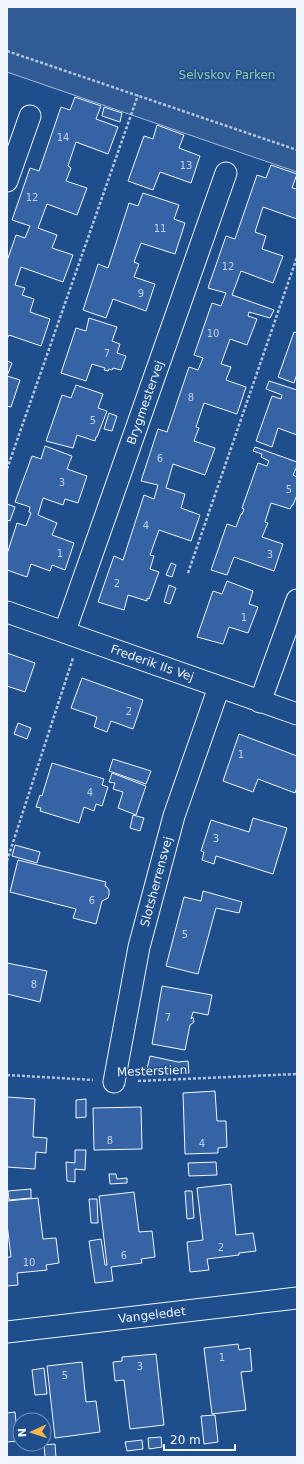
<svg xmlns="http://www.w3.org/2000/svg" width="304" height="1464" font-family="'DejaVu Sans',sans-serif">
	<style>
		.built { fill: #305b95; stroke: #a8bbd7 }
		.building { fill: #3563a3; stroke: #f2f6ff }
		.lines { fill: none; stroke-linecap: round; stroke-linejoin: round }
		.street-casing { stroke: #f2f6ff; stroke-width: 23 }
		.path { stroke: #b3c4dc; stroke-width: 2.5; stroke-dasharray: 3 2; stroke-linecap: butt }
		.street { stroke: #1f4e8c; stroke-width: 21 }
		.labels { text-anchor: middle; stroke-width: 3; stroke-linejoin: round; paint-order: stroke }
		.number-label { font-size: 10px; fill: #c3d1e8 }
		.park-label { font-size: 12px; fill: #97c8a6; stroke: #1f4e8c }
		.street-label { font-size: 12px; fill: #f2f6ff; stroke: #1f4e8c }
	</style>
	<rect width="100%" height="100%" fill="#1f4e8c"/>
	<path class="built" d="M 7,7 L 297,7 L 297,172 L 7,72 Z"/>
	<path class="building" d="M 75,97 L 101,106 L 96,119 L 118,127 L 108,154 L 76,142 L 68,166 L 71,168 L 66,181 L 87,188 L 77,215 L 47,204 L 38,228 L 57,235 L 52,248 L 73,255 L 63,282 L 21,267 L 15,285 L 25,288 L 22,295 L 34,299 L 30,312 L 50,319 L 41,346 L 9,335 L 7,339 L 7,261 L 16,235 L 25,238 L 30,226 L 12,220 L 30,168 L 39,171 L 61,107 L 70,110 Z
		M 104,107 L 122,113 L 120,122 L 102,116 Z
		M 157,125 L 184,135 L 179,148 L 200,156 L 191,183 L 160,172 L 153,190 L 128,181 L 144,136 L 153,139 Z
		M 271,165 L 297,174 L 292,188 L 297,189 L 297,219 L 263,207 L 255,232 L 266,236 L 262,249 L 283,256 L 273,283 L 241,271 L 232,295 L 274,310 L 270,318 L 249,312 L 248,316 L 257,319 L 247,345 L 230,339 L 221,364 L 231,367 L 226,380 L 246,387 L 237,414 L 204,403 L 196,427 L 199,428 L 194,441 L 215,448 L 205,475 L 173,464 L 166,488 L 185,494 L 181,508 L 200,515 L 191,541 L 159,530 L 150,555 L 154,556 L 150,569 L 159,572 L 149,599 L 147,598 L 147,601 L 128,595 L 124,610 L 98,602 L 114,556 L 123,560 L 144,495 L 154,499 L 158,485 L 141,481 L 158,429 L 167,432 L 189,367 L 198,370 L 203,358 L 194,355 L 212,303 L 221,306 L 226,293 L 208,288 L 226,236 L 235,239 L 257,175 L 266,178 Z
		M 143,193 L 179,205 L 174,219 L 185,223 L 175,254 L 141,243 L 134,262 L 139,264 L 134,277 L 155,284 L 146,311 L 113,299 L 106,318 L 83,310 L 98,264 L 108,268 L 129,203 L 138,206 Z
		M 89,318 L 117,327 L 112,341 L 120,344 L 117,353 L 126,356 L 121,370 L 113,368 L 112,370 L 109,369 L 108,371 L 104,370 L 105,368 L 92,364 L 86,381 L 61,373 L 76,328 L 86,331 Z
		M 294,332 L 297,333 L 297,374 L 294,383 L 278,377 Z
		M 7,361 L 12,363 L 7,376 L 20,380 L 11,407 L 7,406 Z
		M 269,381 L 297,390 L 297,435 L 278,428 L 272,447 L 256,441 L 272,396 L 281,399 L 282,395 L 266,389 Z
		M 76,385 L 103,394 L 98,408 L 107,411 L 97,437 L 96,437 L 95,441 L 77,435 L 73,448 L 46,441 L 62,395 L 71,398 Z
		M 109,413 L 117,416 L 112,431 L 104,429 Z
		M 45,446 L 72,456 L 67,469 L 87,476 L 78,503 L 65,499 L 63,505 L 43,498 L 38,515 L 57,523 L 52,535 L 74,543 L 65,570 L 52,565 L 50,571 L 31,564 L 27,577 L 7,570 L 7,554 L 17,523 L 26,526 L 31,513 L 29,512 L 30,507 L 15,502 L 32,456 L 41,459 Z
		M 255,447 L 297,462 L 297,466 L 293,475 L 297,477 L 297,495 L 293,505 L 292,505 L 290,509 L 271,503 L 265,522 L 268,523 L 262,537 L 283,544 L 274,571 L 234,557 L 227,575 L 211,570 L 227,524 L 236,527 L 241,514 L 242,514 L 244,509 L 242,508 L 258,463 L 267,466 L 269,461 L 261,457 L 262,454 L 253,451 Z
		M 7,504 L 15,507 L 10,521 L 7,520 Z
		M 171,563 L 176,565 L 172,577 L 166,575 Z
		M 227,581 L 253,591 L 249,604 L 258,607 L 248,633 L 229,627 L 223,644 L 197,637 L 213,591 L 222,594 Z
		M 169,585 L 176,588 L 170,604 L 164,602 Z
		M 7,653 L 35,663 L 25,692 L 7,686 Z
		M 82,678 L 143,700 L 133,729 L 111,721 L 107,732 L 94,727 L 97,717 L 71,708 Z
		M 18,723 L 31,728 L 27,739 L 14,734 Z
		M 239,734 L 297,756 L 297,787 L 295,793 L 258,779 L 253,792 L 223,781 Z
		M 113,759 L 151,771 L 146,784 L 109,771 Z
		M 52,763 L 104,779 L 102,785 L 108,787 L 102,806 L 96,804 L 94,811 L 84,807 L 79,823 L 40,811 L 41,808 L 36,807 L 40,795 L 42,796 Z
		M 112,773 L 146,786 L 136,815 L 118,808 L 123,792 L 113,789 L 115,783 L 109,782 Z
		M 133,815 L 144,818 L 140,831 L 130,828 Z
		M 253,818 L 287,828 L 273,874 L 216,856 L 214,864 L 202,860 L 204,852 L 201,851 L 211,820 L 249,832 Z
		M 15,845 L 40,852 L 37,863 L 12,856 Z
		M 18,860 L 106,882 L 105,886 L 107,887 L 109,890 L 109,895 L 108,898 L 102,901 L 96,924 L 73,918 L 76,909 L 10,892 Z
		M 203,891 L 242,902 L 239,913 L 216,908 L 198,974 L 166,966 L 184,897 L 201,901 Z
		M 7,963 L 47,971 L 40,1002 L 7,994 Z
		M 162,986 L 212,995 L 208,1015 L 193,1012 L 191,1019 L 193,1017 L 194,1022 L 190,1025 L 185,1050 L 152,1044 Z
		M 150,1056 L 178,1062 L 188,1061 L 189,1073 L 173,1073 L 147,1069 Z
		M 215,1091 L 217,1121 L 226,1121 L 227,1147 L 218,1148 L 218,1153 L 185,1154 L 183,1093 Z
		M 7,1097 L 35,1099 L 33,1137 L 47,1138 L 46,1153 L 36,1152 L 35,1169 L 7,1167 Z
		M 86,1099 L 86,1117 L 76,1118 L 76,1100 Z
		M 141,1107 L 142,1149 L 94,1150 L 93,1108 Z
		M 75,1150 L 86,1150 L 85,1170 L 75,1169 L 75,1182 L 67,1181 L 66,1162 L 75,1163 Z
		M 216,1162 L 217,1175 L 189,1176 L 188,1163 Z
		M 109,1174 L 116,1174 L 117,1179 L 127,1178 L 127,1183 L 110,1184 Z
		M 231,1184 L 236,1235 L 253,1233 L 256,1251 L 239,1253 L 239,1255 L 207,1259 L 209,1270 L 190,1272 L 187,1242 L 203,1240 L 197,1188 Z
		M 31,1189 L 31,1198 L 9,1200 L 8,1191 Z
		M 185,1191 L 192,1191 L 194,1218 L 187,1219 Z
		M 134,1192 L 139,1232 L 152,1231 L 155,1257 L 141,1259 L 142,1263 L 111,1267 L 113,1281 L 95,1283 L 89,1241 L 101,1239 L 105,1265 L 107,1265 L 99,1196 Z
		M 38,1198 L 43,1239 L 56,1238 L 59,1263 L 46,1265 L 47,1270 L 17,1273 L 18,1285 L 7,1286 L 7,1257 L 11,1257 L 7,1224 L 7,1201 Z
		M 89,1199 L 97,1199 L 98,1223 L 91,1223 Z
		M 238,1344 L 239,1350 L 250,1348 L 252,1371 L 241,1372 L 246,1410 L 212,1414 L 204,1348 Z
		M 156,1354 L 164,1425 L 130,1429 L 124,1380 L 115,1381 L 113,1362 L 122,1361 L 122,1357 Z
		M 82,1362 L 86,1402 L 96,1401 L 100,1432 L 55,1438 L 47,1366 Z
		M 44,1368 L 47,1394 L 35,1395 L 32,1370 Z
		M 15,1412 L 18,1441 L 7,1442 L 7,1413 Z
		M 215,1415 L 218,1442 L 204,1444 L 201,1416 Z
		M 161,1437 L 162,1447 L 149,1449 L 148,1438 Z
		M 142,1440 L 143,1449 L 127,1451 L 125,1442 Z
		M 55,1444 L 56,1457 L 45,1457 L 44,1445 Z"/>
	<g class="lines">
		<g class="street-casing">
			<g id="street">
				<path d="M 7,181 L 30,116"/>
				<path id="s1" d="M 7,612 L 297,714"/>
				<path id="s2" d="M 65,631 L 226,173"/>
				<path d="M 260,702 L 297,600"/>
				<path id="s3" d="M 114,1082 L 139,947 L 174,816 L 219,687"/>
				<path id="s4" d="M 7,1332 L 297,1298"/>
			</g>
		</g>
		<path class="path" d="M 7,51 L 297,150
			M 7,469 L 138,95
			M 188,573 L 297,257
			M 7,861 L 73,658
			M 7,1075 L 93,1080
			M 138,1081 L 297,1074"/>
		<use href="#street" class="street"/>
	</g>
	<g class="labels">
		<g class="number-label">
			<text x="63" y="141">14</text>
			<text x="186" y="169">13</text>
			<text x="32" y="201">12</text>
			<text x="160" y="232">11</text>
			<text x="228" y="270">12</text>
			<text x="141" y="297">9</text>
			<text x="213" y="337">10</text>
			<text x="107" y="357">7</text>
			<text x="191" y="401">8</text>
			<text x="93" y="424">5</text>
			<text x="160" y="462">6</text>
			<text x="62" y="486">3</text>
			<text x="289" y="493">5</text>
			<text x="146" y="529">4</text>
			<text x="60" y="557">1</text>
			<text x="270" y="558">3</text>
			<text x="117" y="587">2</text>
			<text x="244" y="621">1</text>
			<text x="129" y="715">2</text>
			<text x="241" y="758">1</text>
			<text x="90" y="796">4</text>
			<text x="216" y="842">3</text>
			<text x="92" y="904">6</text>
			<text x="185" y="938">5</text>
			<text x="34" y="988">8</text>
			<text x="168" y="1021">7</text>
			<text x="110" y="1144">8</text>
			<text x="202" y="1147">4</text>
			<text x="221" y="1251">2</text>
			<text x="124" y="1259">6</text>
			<text x="29" y="1266">10</text>
			<text x="222" y="1361">1</text>
			<text x="140" y="1370">3</text>
			<text x="65" y="1379">5</text>
		</g>
		<g class="park-label">
			<text x="227" y="79">Selvskov Parken</text>
		</g>
		<g class="street-label">
			<text dy="4" stroke="none"><textPath href="#s2" startOffset="242">Brygmestervej</textPath></text>
			<text dy="4" stroke="none"><textPath href="#s1" startOffset="154">Frederik IIs Vej</textPath></text>
			<text dy="4" stroke="none"><textPath href="#s3" startOffset="205">Slotsherrensvej</textPath></text>
			<text transform="translate(152 1071) rotate(-2)" y="4">Mesterstien</text>
			<text dy="4" stroke="none"><textPath href="#s4" startOffset="146">Vangeledet</textPath></text>
		</g>
	</g>
	<rect width="304" height="1464" fill="none" stroke="#f2f6ff" stroke-width="16"/>
	<g transform="translate(32 1432) rotate(267)"><circle r="19" fill="#1f4e8c" stroke="#7391ba"/>
	<path d="M0-3L7 15L0 10L-7 15Z" fill="#ffb74d"/>
	<text y="-6" font-size="11" font-weight="bold" text-anchor="middle" fill="#f2f6ff">N</text>
	</g>
	<path d="M164 1444v6h71v-6" fill="none" stroke="#f2f6ff" stroke-width="2"/>
	<text x="170" y="1444" font-size="12" fill="#f2f6ff" stroke="#1f4e8c" stroke-width="3" paint-order="stroke">20 m</text>
</svg>
